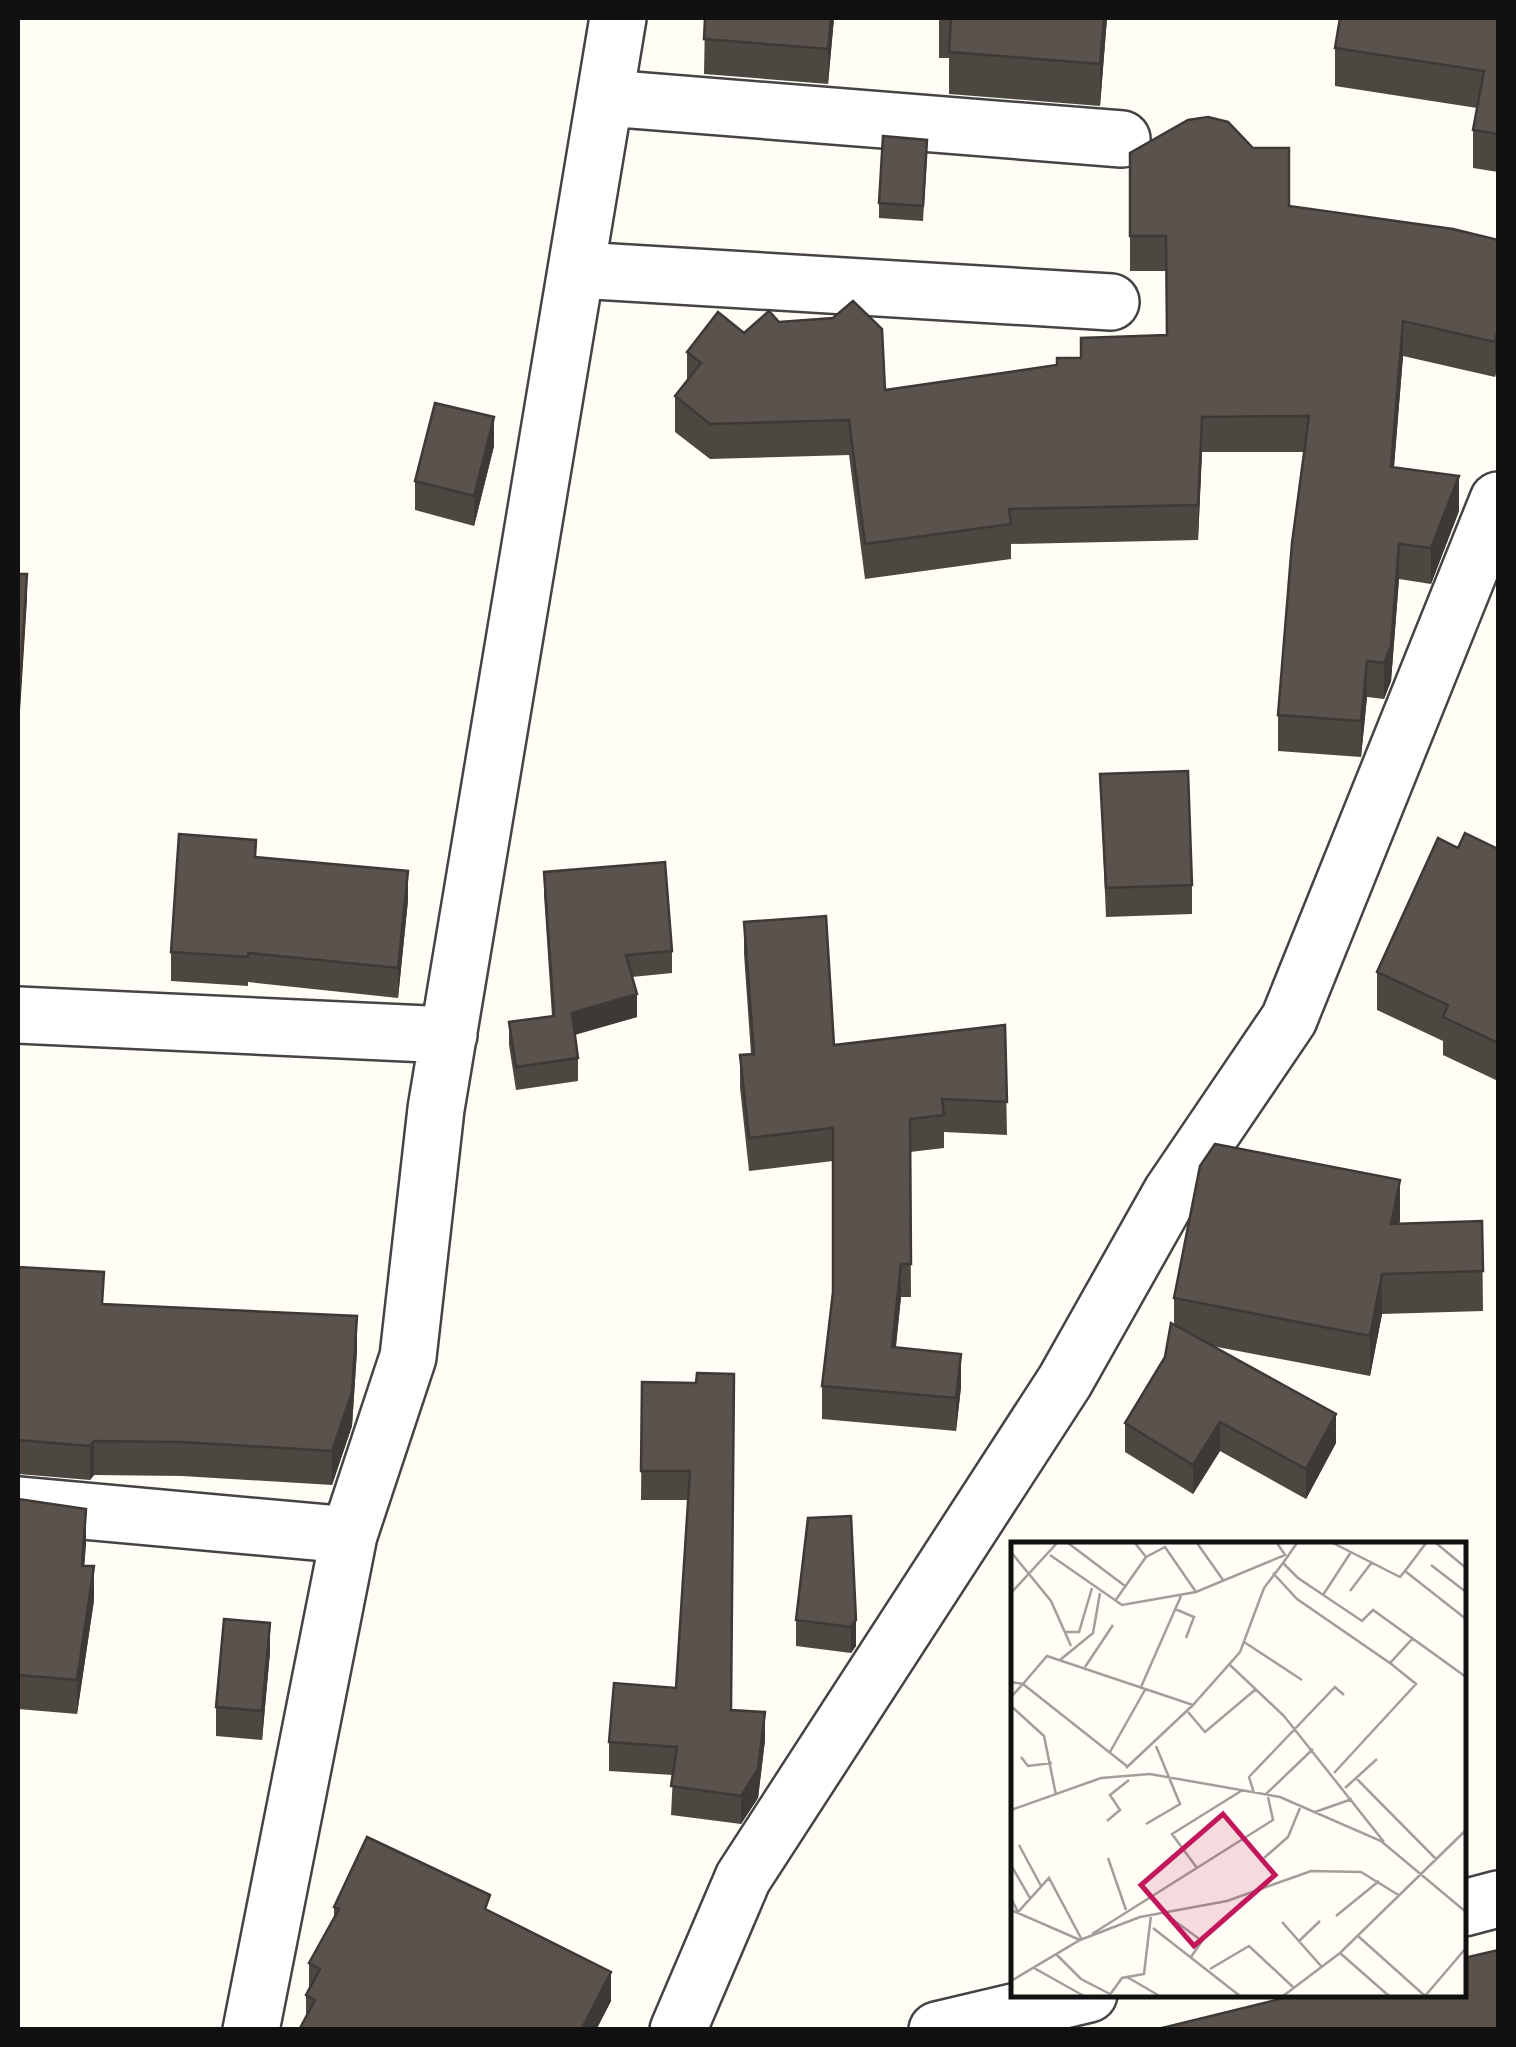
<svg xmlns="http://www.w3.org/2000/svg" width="1516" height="2047" font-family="Georgia,serif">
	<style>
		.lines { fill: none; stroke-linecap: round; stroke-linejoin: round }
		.minor-casing { stroke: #444; stroke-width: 60 }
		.minor { stroke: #fff; stroke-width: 55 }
		.wall { fill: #4d4742 }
		.shaded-wall { fill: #3f3936 }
		.building { fill: #5a524d; stroke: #3f3936; stroke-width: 2.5 }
		.inset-road { fill: none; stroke: #a09f9a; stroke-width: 2.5 }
		.view { fill: #c2185b; fill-opacity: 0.15; stroke: #c2185b; stroke-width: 5 }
		.inset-edge { fill: none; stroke: #111; stroke-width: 5 }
	</style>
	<rect width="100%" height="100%" fill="#fffdf5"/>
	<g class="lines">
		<g class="minor-casing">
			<path id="minor" d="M 607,98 L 1122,139
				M 578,270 L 1111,302
				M 18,1015 L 449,1035
				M 18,1505 L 349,1535
				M 1464,1908 L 1498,1899
				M 251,2030 L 349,1535 L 408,1357 L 436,1109 L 618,18
				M 678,2030 L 743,1878 L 1065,1381 L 1171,1193 L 1289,1019 L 1498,500
				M 937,2030 L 1089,1994"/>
		</g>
		<use href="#minor" class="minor"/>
	</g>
	<path class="wall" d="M 705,18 L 834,18 L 828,84 L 704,74 Z
		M 939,18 L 1107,18 L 1100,106 L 949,94 L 949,58 L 939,58 Z
		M 1498,18 L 1498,172 L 1473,168 L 1473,130 L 1477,108 L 1335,86 L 1335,48 Z
		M 1130,153 L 1289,206 L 1498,240 L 1498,364 L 1495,377 L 1403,356 L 1394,467 L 1459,511 L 1431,584 L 1399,579 L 1391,681 L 1384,699 L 1367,697 L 1361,757 L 1278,751 L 1278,715 L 1304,452 L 1202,452 L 1198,540 L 1011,544 L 1011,559 L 865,579 L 849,455 L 710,459 L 675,432 L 675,396 L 687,382 L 687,352 L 779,322 L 885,390 L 1057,365 L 1167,335 L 1166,271 L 1130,271 Z
		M 927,155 L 923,221 L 879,218 L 879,203 Z
		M 494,446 L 474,526 L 415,510 L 415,481 Z
		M 1100,774 L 1192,885 L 1192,914 L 1106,917 Z
		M 1458,848 L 1498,849 L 1498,1081 L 1443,1055 L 1443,1041 L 1377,1010 L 1377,972 Z
		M 256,857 L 408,900 L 398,998 L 248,982 L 248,986 L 171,981 L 171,952 Z
		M 544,872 L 672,951 L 672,973 L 632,977 L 637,1017 L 575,1035 L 578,1058 L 578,1081 L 516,1090 L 509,1045 L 509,1022 L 552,1016 L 544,895 Z
		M 744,922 L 834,1045 L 1005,1025 L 1007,1135 L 944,1132 L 944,1148 L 910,1152 L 911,1297 L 901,1297 L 896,1347 L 961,1387 L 956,1431 L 822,1419 L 822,1386 L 833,1293 L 833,1161 L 749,1171 L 740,1088 L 740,1055 L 751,1054 L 744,954 Z
		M 1400,1220 L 1399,1224 L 1482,1221 L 1483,1311 L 1382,1314 L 1370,1376 L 1212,1346 L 1336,1443 L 1306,1499 L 1220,1451 L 1193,1494 L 1125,1452 L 1125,1423 L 1165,1357 L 1174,1325 L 1174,1298 Z
		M 18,1267 L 104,1304 L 357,1350 L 352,1426 L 332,1485 L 182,1476 L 94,1475 L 90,1480 L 18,1474 Z
		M 642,1382 L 696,1383 L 731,1710 L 765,1740 L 758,1798 L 741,1824 L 671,1815 L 673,1775 L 609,1771 L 609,1742 L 676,1688 L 689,1500 L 641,1500 Z
		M 18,1499 L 86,1543 L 84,1566 L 94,1600 L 77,1714 L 18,1709 Z
		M 851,1516 L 856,1646 L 851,1653 L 796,1646 L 796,1620 Z
		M 270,1652 L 262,1740 L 216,1736 L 216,1707 Z
		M 334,1907 L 490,1912 L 611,2001 L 596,2030 L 299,2030 L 306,2016 L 306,1995 L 309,1990 L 309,1963 L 334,1917 Z"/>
	<path class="shaded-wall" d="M 831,18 L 834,18 L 828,84 L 828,49 Z
		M 1104,18 L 1107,18 L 1100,106 L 1100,64 Z
		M 1403,321 L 1403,356 L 1391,502 L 1391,467 Z
		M 1498,328 L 1498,364 L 1495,377 L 1495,342 Z
		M 494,417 L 494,446 L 474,526 L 474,496 Z
		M 1202,417 L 1202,452 L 1198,540 L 1198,505 Z
		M 1459,476 L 1459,511 L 1431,584 L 1431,548 Z
		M 1399,544 L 1399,579 L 1391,681 L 1384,699 L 1384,663 Z
		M 27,574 L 27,600 L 18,743 L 18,717 Z
		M 1367,661 L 1367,697 L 1361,757 L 1361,721 Z
		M 408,871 L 408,900 L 398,998 L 398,968 Z
		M 637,994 L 637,1017 L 572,1035 L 572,1013 Z
		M 1400,1180 L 1400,1220 L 1391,1264 L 1391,1224 Z
		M 901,1264 L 901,1297 L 892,1380 L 892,1347 Z
		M 1382,1274 L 1382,1314 L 1370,1376 L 1370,1336 Z
		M 357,1316 L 357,1350 L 352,1426 L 332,1485 L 332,1451 Z
		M 961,1354 L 961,1387 L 956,1431 L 956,1398 Z
		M 1336,1414 L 1336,1443 L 1306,1499 L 1306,1469 Z
		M 1220,1422 L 1220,1451 L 1193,1494 L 1193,1465 Z
		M 94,1441 L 94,1475 L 90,1480 L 90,1446 Z
		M 86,1509 L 86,1543 L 82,1599 L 82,1566 Z
		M 94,1566 L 94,1600 L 77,1714 L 77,1680 Z
		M 856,1620 L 856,1646 L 851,1653 L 851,1627 Z
		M 270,1623 L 270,1652 L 262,1740 L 262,1711 Z
		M 765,1712 L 765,1740 L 758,1798 L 741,1824 L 741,1796 Z
		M 611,1972 L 611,2001 L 596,2030 L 581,2030 Z"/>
	<path class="building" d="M 705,18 L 831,18 L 828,49 L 704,39 Z
		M 951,18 L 1104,18 L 1100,64 L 949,52 Z
		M 1340,18 L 1498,18 L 1498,134 L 1473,130 L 1484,71 L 1335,48 Z
		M 1208,117 L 1228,122 L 1253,148 L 1289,148 L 1289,206 L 1453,229 L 1498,240 L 1498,328 L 1495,342 L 1403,321 L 1391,467 L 1459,476 L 1431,548 L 1399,544 L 1391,646 L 1384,663 L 1367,661 L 1361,721 L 1278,715 L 1292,543 L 1309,416 L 1202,417 L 1198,505 L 1009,509 L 1011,524 L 865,544 L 849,420 L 710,424 L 675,396 L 701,363 L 687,352 L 718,312 L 744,333 L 769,311 L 779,322 L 833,318 L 853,301 L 882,329 L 885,390 L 1057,365 L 1057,358 L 1081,358 L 1081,338 L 1167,335 L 1166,236 L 1130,236 L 1130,153 L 1188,120 Z
		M 883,136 L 927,140 L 923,206 L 879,203 Z
		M 435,403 L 494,417 L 474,496 L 415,481 Z
		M 18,574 L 27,574 L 18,717 Z
		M 1188,771 L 1192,885 L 1106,888 L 1100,774 Z
		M 1465,833 L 1498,849 L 1498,1043 L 1443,1017 L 1448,1005 L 1377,972 L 1438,838 L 1458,848 Z
		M 179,834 L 256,840 L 255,857 L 408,871 L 398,968 L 248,953 L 248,957 L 171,952 Z
		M 665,862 L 672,951 L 626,955 L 637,994 L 572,1013 L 578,1058 L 516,1067 L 509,1022 L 554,1016 L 544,872 Z
		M 826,916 L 834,1045 L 1005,1025 L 1007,1102 L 942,1099 L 944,1115 L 910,1119 L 911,1264 L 901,1264 L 892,1347 L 961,1354 L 956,1398 L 822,1386 L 833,1292 L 833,1128 L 749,1138 L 740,1055 L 754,1054 L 744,922 Z
		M 1215,1144 L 1400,1180 L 1391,1224 L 1482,1221 L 1483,1271 L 1382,1274 L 1370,1336 L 1174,1298 L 1200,1166 Z
		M 18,1267 L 104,1272 L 102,1304 L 357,1316 L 352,1392 L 332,1451 L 182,1442 L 94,1441 L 90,1446 L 18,1440 Z
		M 1171,1323 L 1336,1414 L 1306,1469 L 1220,1422 L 1193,1465 L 1125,1423 L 1165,1357 Z
		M 697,1373 L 734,1374 L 731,1710 L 765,1712 L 758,1769 L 741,1796 L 671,1786 L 677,1747 L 609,1742 L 614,1683 L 676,1688 L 690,1471 L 641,1471 L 642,1382 L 696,1383 Z
		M 18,1499 L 86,1509 L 82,1566 L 94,1566 L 77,1680 L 18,1675 Z
		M 851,1516 L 856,1620 L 851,1627 L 796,1620 L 808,1518 Z
		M 224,1619 L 270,1623 L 262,1711 L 216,1707 Z
		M 367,1837 L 490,1895 L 485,1909 L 611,1972 L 581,2030 L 299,2030 L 315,2000 L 306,1995 L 320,1969 L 309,1963 L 339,1909 L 334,1907 Z
		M 1498,1950 L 1498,2030 L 1154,2030 L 1288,1997 L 1287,1994 L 1464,1994 L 1464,1958 Z"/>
	<g transform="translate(1011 1542)">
		<rect width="455" height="455" fill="#fffdf5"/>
		<path class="inset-road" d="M 57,1 L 114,44M 124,1 L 135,15 L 154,5 L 185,50M 186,1 L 212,38M 286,1 L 272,21 L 287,36 L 351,79 L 362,68 L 455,135M 322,1 L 389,35 L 394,29 L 455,77M 425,1 L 455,26M 0,10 L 40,59 L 60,104M 39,13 L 111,63 L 185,50 L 274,13 L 266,1M 420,23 L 455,50M 394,29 L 415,1M 262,31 L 286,57 L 379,121 L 401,97M 339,49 L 361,20M 0,51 L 46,1M 312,53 L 340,10M 104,59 L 135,15M 164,67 L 183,75 L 175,96M 53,90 L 68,90 L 81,46M 233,100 L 291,138M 49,118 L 82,91 L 89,51M 219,123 L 273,174 L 373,300M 74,125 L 102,83M 0,140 L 12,142 L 36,114 L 182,163 L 229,110 L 253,46 L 272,21M 130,145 L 170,54M 0,155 L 12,142 L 117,225M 0,164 L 33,194 L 45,253M 177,170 L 194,190 L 245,147M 99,210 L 135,146M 10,215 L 17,224 L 41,221M 115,226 L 182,163M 323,231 L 405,142 L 379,121M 345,236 L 425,317M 334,246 L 366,217M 243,251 L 238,235 L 324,145 L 333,153M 254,253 L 302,207M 0,268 L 90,236 L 139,232 L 269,255 L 370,299 L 455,370M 304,270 L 341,257M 96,279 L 109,268 L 99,253 L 118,238M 135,282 L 169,262 L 145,204M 8,303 L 30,344M 97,316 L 115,368M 253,316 L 277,295 L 289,266M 0,323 L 19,356M 186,326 L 161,292 L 230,249M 0,356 L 7,370 L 38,336 L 71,398M 0,368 L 69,398M 153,371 L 191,399 L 180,415M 325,374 L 368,339M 271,380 L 310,424M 142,386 L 229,454M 81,392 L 262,278 L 257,255M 347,394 L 414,454 L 455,406M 287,400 L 309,379M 329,411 L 378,454M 46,413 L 70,437 L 99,452M 23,426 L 73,454M 199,427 L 238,404 L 282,445M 116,435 L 147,453M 0,439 L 69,398 L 129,375 L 216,359 L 300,329 L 350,330 L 389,354M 98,454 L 111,436 L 133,432 L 140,373M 272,454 L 329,411 L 455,288"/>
		<path class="view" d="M 212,272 L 264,333 L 183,404 L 130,343 Z"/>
		<rect width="455" height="455" class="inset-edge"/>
	</g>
	<rect width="1516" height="2047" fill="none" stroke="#111111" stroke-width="40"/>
</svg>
